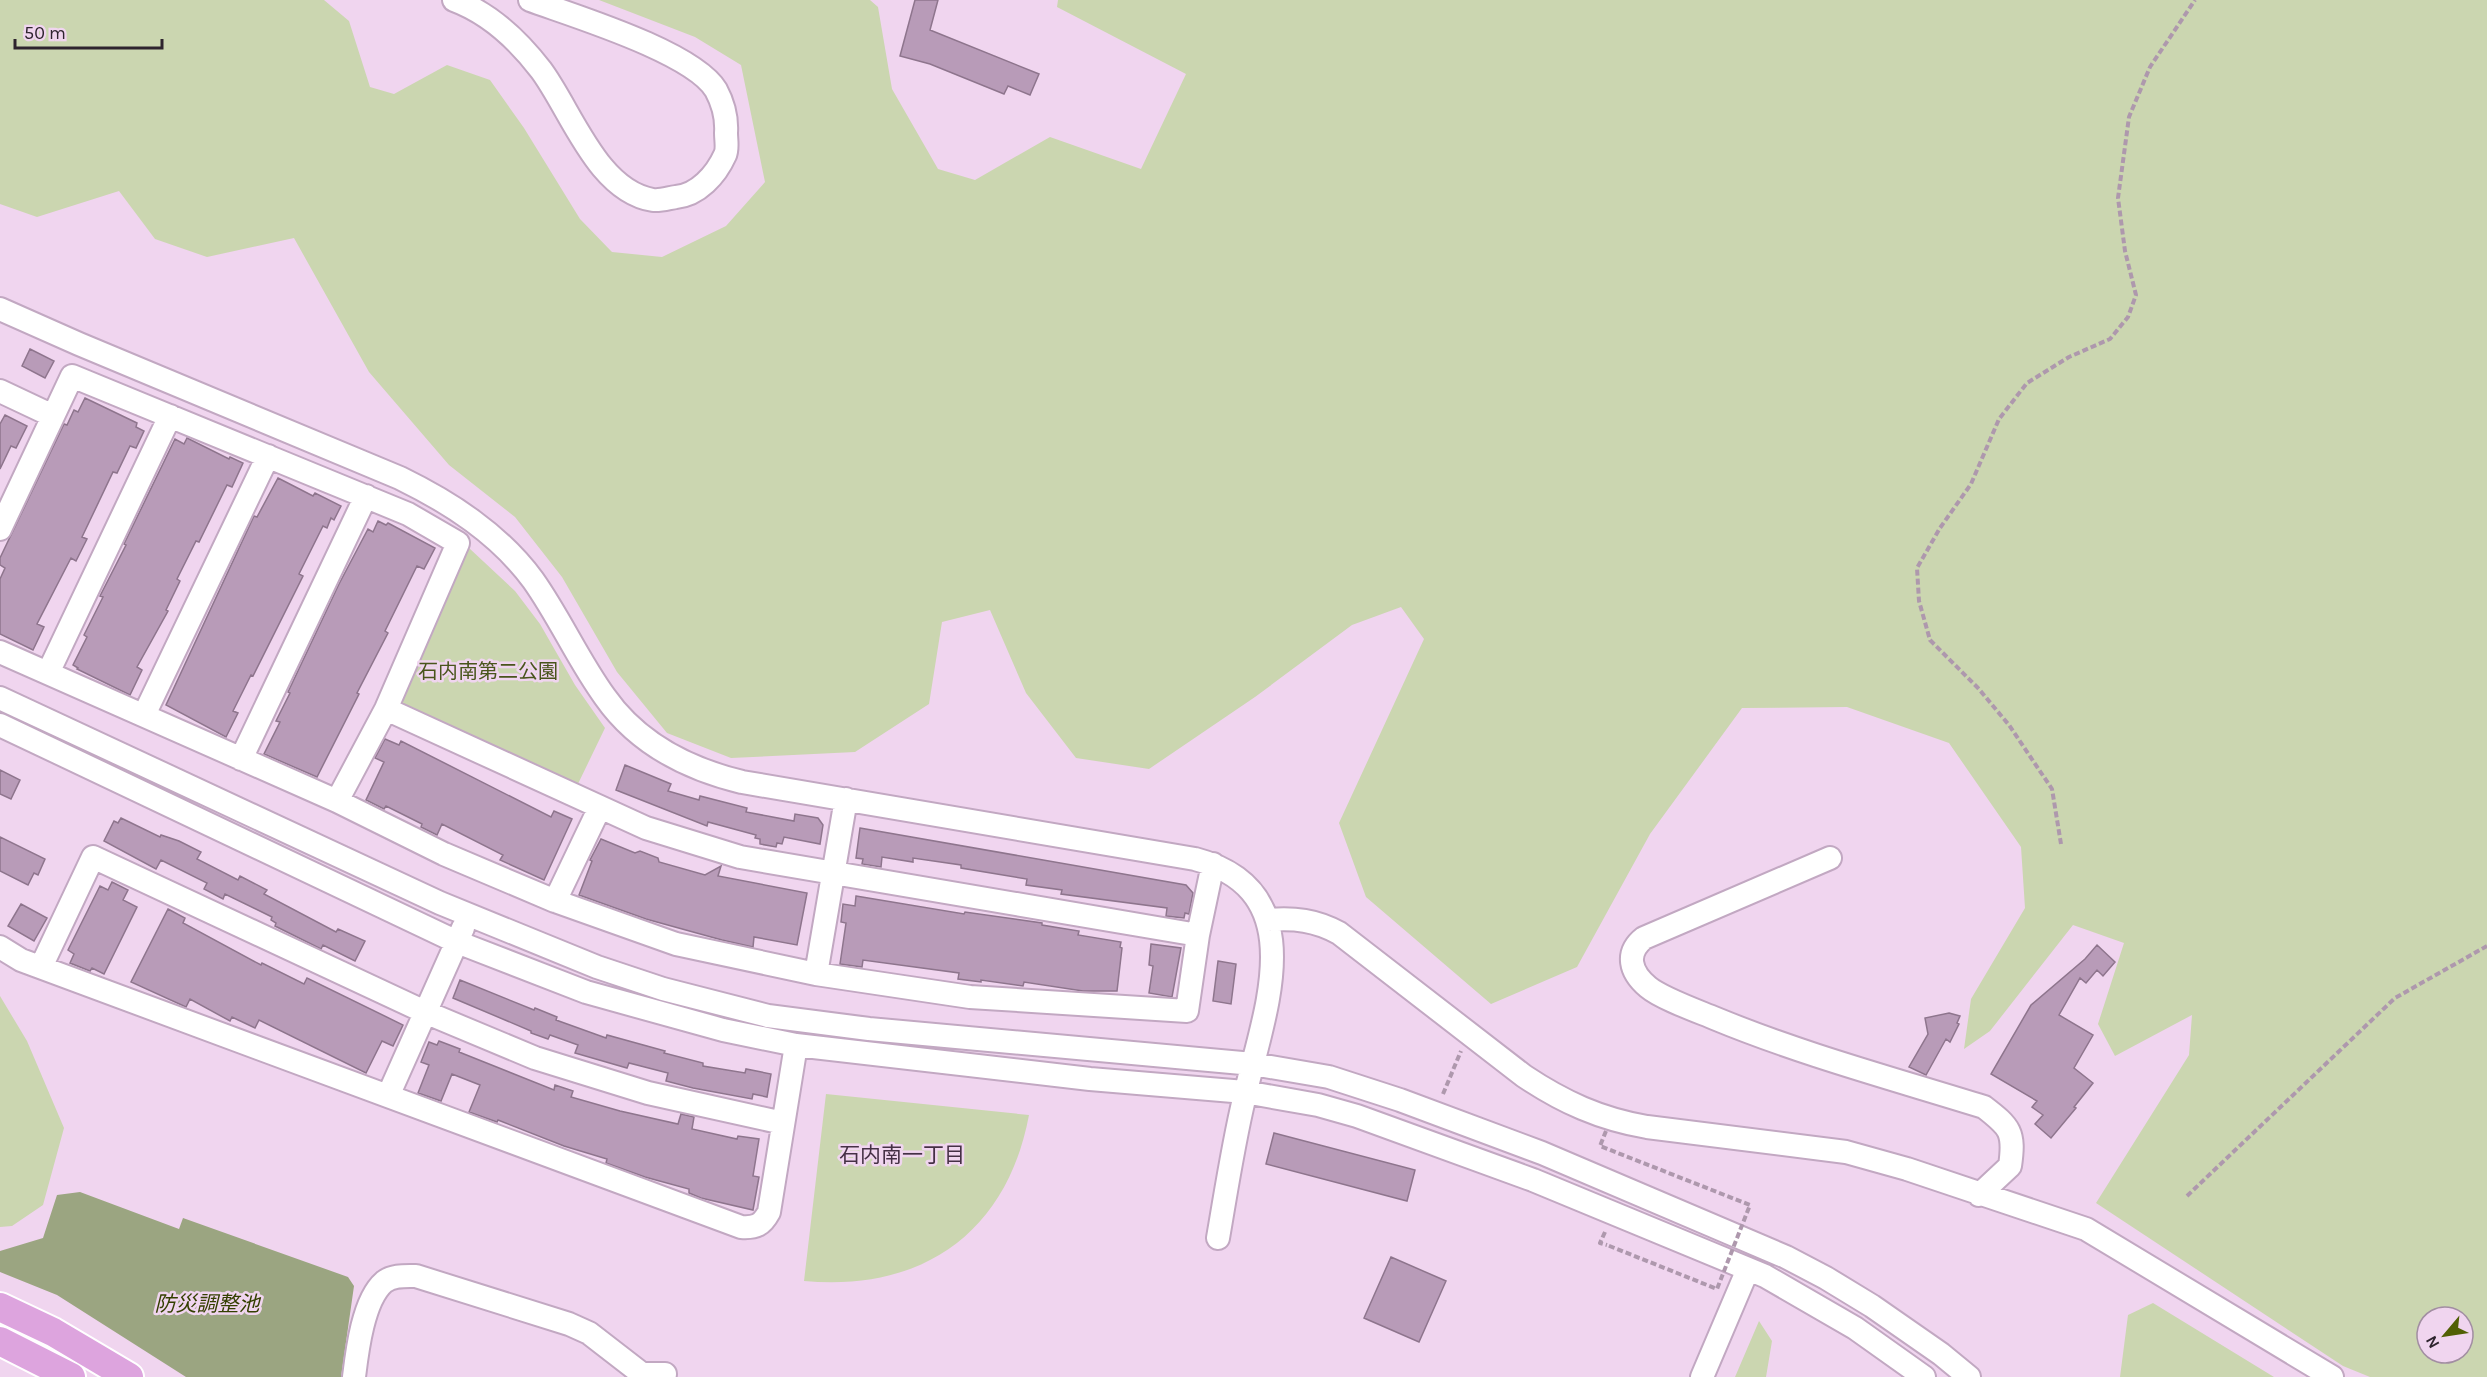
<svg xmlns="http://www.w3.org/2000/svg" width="2487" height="1377" font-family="Karla,'Noto Sans JP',sans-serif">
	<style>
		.green { fill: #cbd6b0; fill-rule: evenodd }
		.water { fill: #9ba581 }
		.building { fill: #b89bb8; stroke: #8e758d; stroke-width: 1.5 }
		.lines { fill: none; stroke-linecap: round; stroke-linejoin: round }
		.minor-casing { stroke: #c2a8c2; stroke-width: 26 }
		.major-casing { stroke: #fff; stroke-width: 32 }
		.path { stroke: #ae98ad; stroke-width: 4; stroke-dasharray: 6 3; stroke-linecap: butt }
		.minor { stroke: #fff; stroke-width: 22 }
		.major { stroke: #dda4de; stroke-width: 28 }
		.path-bridge { stroke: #ae98ad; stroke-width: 4; stroke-dasharray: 6 3; stroke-linecap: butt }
		.labels { text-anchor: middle; stroke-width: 5; stroke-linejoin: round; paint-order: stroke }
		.park-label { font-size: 20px; fill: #49551c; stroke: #f0d5ef }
		.neighbourhood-label { font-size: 21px; fill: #453045; stroke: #f0d5ef }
		.water-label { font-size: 21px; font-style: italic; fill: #333f00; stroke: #f0d5ef }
	</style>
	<rect width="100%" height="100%" fill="#f0d5ef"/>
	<path class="green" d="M 0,0 L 324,0 L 349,21 L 370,87 L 394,94 L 447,65 L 490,80 L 524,128 L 580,219 L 612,252 L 662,257 L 726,226 L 765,182 L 741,65 L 695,37 L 599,0 L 870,0 L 878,7 L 892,89 L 938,169 L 975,180 L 1050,137 L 1141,169 L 1186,74 L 1057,7 L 1058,0 L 2487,0 L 2487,1377 L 2370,1377 L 2343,1366 L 2096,1203 L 2189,1055 L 2192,1015 L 2115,1056 L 2098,1024 L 2124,943 L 2073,925 L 1990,1031 L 1964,1049 L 1971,999 L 2025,908 L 2021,847 L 1949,743 L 1847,707 L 1742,708 L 1650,834 L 1577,967 L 1491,1004 L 1366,897 L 1339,823 L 1424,639 L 1401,607 L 1352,625 L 1255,697 L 1149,769 L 1076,758 L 1026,693 L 990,610 L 942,622 L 929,704 L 855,752 L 731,758 L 667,733 L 617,672 L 562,577 L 515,517 L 449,465 L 369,372 L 294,238 L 207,257 L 155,239 L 119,191 L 37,217 L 0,204 ZM 2427,1317 L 2463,1317 L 2463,1353 L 2427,1353 Z
		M 469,548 L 515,591 L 540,624 L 575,685 L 605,728 L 576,788 L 402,706 L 398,693 Z
		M 0,996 L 27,1041 L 64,1128 L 43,1205 L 12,1226 L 0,1227 Z
		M 826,1094 L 1029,1115 C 1007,1233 922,1292 804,1281 Z
		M 2153,1303 L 2274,1377 L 2120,1377 L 2128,1315 Z
		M 1759,1321 L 1772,1341 L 1766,1377 L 1735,1377 Z"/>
	<path class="water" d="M 80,1192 L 179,1229 L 183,1218 L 348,1277 L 354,1286 L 341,1377 L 186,1377 L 57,1295 L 0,1272 L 0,1251 L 43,1238 L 57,1195 Z"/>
	<path class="building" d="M 915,0 L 938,0 L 930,30 L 1039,74 L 1030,95 L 1008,86 L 1004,94 L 930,64 L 900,56 Z
		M 30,349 L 54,361 L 45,378 L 22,366 Z
		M 85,398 L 137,423 L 136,427 L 144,431 L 136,448 L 130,446 L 117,473 L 113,472 L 82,537 L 87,539 L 76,561 L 71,558 L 37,624 L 44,627 L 33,650 L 0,634 L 0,579 L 5,568 L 0,565 L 0,558 L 64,424 L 67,425 L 74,410 L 78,412 Z
		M 5,415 L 27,426 L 16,448 L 11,446 L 0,469 L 0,424 Z
		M 187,438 L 229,459 L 230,457 L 243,463 L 232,487 L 227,485 L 199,542 L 196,541 L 177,579 L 180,581 L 166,610 L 168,611 L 137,667 L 142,670 L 130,695 L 77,669 L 78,668 L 73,665 L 87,637 L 84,635 L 103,597 L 100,596 L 126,545 L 124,544 L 175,439 L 184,444 Z
		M 278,478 L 313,496 L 315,493 L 341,506 L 334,520 L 331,518 L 327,528 L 323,526 L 299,574 L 303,576 L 253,676 L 251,675 L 233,711 L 238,713 L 226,737 L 166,705 L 254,516 L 257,517 Z
		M 378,521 L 386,525 L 388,523 L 435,548 L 424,569 L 417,566 L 385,631 L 388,633 L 357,693 L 359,694 L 317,777 L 264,754 L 280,722 L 276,721 L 290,693 L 288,692 L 339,584 L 368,529 L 373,532 Z
		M 385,739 L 399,745 L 401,741 L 551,817 L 554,811 L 572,819 L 544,880 L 500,860 L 503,855 L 442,824 L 437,835 L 421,827 L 422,824 L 386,806 L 384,809 L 366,800 L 384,762 L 375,758 Z
		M 625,765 L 671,784 L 668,791 L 699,800 L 700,796 L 747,808 L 746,812 L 794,821 L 795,814 L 818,818 L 823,825 L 820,844 L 784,837 L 782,844 L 777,843 L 776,847 L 760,844 L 760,839 L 755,838 L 756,835 L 708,822 L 707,826 L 616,790 Z
		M 0,770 L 20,780 L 11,799 L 0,794 Z
		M 121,818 L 160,837 L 161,835 L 179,841 L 201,852 L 197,859 L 238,880 L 240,876 L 267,890 L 264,894 L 336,932 L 338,929 L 365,941 L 355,961 L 323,945 L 321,949 L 275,926 L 276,923 L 271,920 L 272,917 L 225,894 L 223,899 L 204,889 L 207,883 L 161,860 L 156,869 L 104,841 L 114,821 L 118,823 Z
		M 860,828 L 1186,885 L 1193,893 L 1189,914 L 1185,913 L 1184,918 L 1166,916 L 1167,908 L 1061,894 L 1062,890 L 1026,885 L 1027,879 L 961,868 L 961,865 L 913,858 L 913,862 L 882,857 L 881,867 L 862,864 L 863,859 L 856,858 Z
		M 0,837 L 45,859 L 38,875 L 34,873 L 28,885 L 0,871 Z
		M 601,839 L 635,853 L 640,851 L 658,858 L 659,862 L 705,875 L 721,866 L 718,876 L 807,893 L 797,945 L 754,937 L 753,947 L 722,940 L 646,919 L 579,895 L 592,861 L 590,860 Z
		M 112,882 L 128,890 L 123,900 L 137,907 L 104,974 L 92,968 L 90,971 L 70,963 L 74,954 L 68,950 L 100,886 L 108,890 Z
		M 856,896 L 964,914 L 965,912 L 1042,923 L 1042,925 L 1079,931 L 1078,935 L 1121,942 L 1120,947 L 1122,948 L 1117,991 L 1083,991 L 1024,982 L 1023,986 L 981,980 L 981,982 L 958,979 L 959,973 L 863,960 L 862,967 L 840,964 L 846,923 L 841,922 L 843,904 L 855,906 Z
		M 21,904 L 47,918 L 34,941 L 8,926 Z
		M 168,909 L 185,918 L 183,923 L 261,965 L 262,963 L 304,984 L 307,978 L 403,1025 L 393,1046 L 382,1041 L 366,1073 L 259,1020 L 255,1028 L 232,1017 L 230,1021 L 190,999 L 186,1007 L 131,982 Z
		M 1151,944 L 1181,948 L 1172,997 L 1149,993 L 1153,966 L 1149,965 Z
		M 2097,945 L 2115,962 L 2103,976 L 2097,970 L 2086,983 L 2080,978 L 2059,1015 L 2093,1035 L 2074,1068 L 2093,1083 L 2074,1107 L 2076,1108 L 2051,1138 L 2035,1124 L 2043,1115 L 2032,1107 L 2037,1101 L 1991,1074 L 2031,1005 L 2085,959 Z
		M 1218,961 L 1236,964 L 1231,1004 L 1213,1001 Z
		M 460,980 L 534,1010 L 535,1008 L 557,1017 L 556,1020 L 606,1038 L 607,1035 L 665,1051 L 664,1053 L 703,1063 L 703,1066 L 745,1073 L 746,1069 L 771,1074 L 767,1097 L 753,1094 L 752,1099 L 693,1088 L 666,1081 L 668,1073 L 629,1063 L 627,1068 L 575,1053 L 578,1045 L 550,1035 L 548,1039 L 531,1033 L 531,1031 L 453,998 Z
		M 1949,1013 L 1960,1016 L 1957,1023 L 1959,1024 L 1950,1042 L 1946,1039 L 1926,1075 L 1909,1067 L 1928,1034 L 1925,1018 Z
		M 439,1041 L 460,1049 L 459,1052 L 554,1090 L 555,1085 L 573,1091 L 571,1097 L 620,1111 L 678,1124 L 681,1114 L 694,1117 L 692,1129 L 737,1139 L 738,1136 L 759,1139 L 753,1176 L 759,1177 L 753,1210 L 701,1198 L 689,1193 L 689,1189 L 645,1177 L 606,1163 L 607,1159 L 564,1146 L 498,1120 L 497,1122 L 469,1112 L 480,1085 L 452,1074 L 441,1101 L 418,1093 L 429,1065 L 421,1062 L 429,1042 L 437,1045 Z
		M 1274,1133 L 1415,1170 L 1407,1201 L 1266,1164 Z
		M 1391,1257 L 1446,1281 L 1419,1342 L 1364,1318 Z"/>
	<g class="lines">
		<g class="minor-casing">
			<path id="minor" d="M 454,0 C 489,13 518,40 541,70 C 571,110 597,191 653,200 C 660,201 669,198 676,197 C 698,195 716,175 725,155 C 728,149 726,140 726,133 C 727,118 723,103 716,90 C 693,52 574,16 530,0
				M 0,309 L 79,344 L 400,478 C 451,503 499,534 533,580 C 560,618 578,660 605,697 C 638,744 688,769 742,782 L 1195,859 C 1316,891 1263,1014 1244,1099 C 1233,1145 1226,1192 1218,1238
				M 0,391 L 53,416
				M 0,529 L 72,376 L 408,514 L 458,543 L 386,709 L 337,801
				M 0,652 L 337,801 L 444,854 L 555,901 L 676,944 L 816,974 L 970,997 L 1187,1011 L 1198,935 L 1213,864
				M 48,673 L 170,416
				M 0,698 L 440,903 L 597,967 L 663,989 L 768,1016 L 869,1029 L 1253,1064 L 1329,1077 L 1400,1100 L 1542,1153 L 1786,1257 L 1826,1278 L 1872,1306 L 1941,1354 L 1969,1377
				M 386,709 L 646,828 L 740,857 L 1198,935
				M 144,715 L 268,456
				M 0,725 L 457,942 L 586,992 L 723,1030 L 796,1045 L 1090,1079 L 1245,1092 L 1318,1105 L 1357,1116 L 1533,1180 L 1765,1276 L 1855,1328 L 1924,1377
				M 241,759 L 366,496
				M 1830,858 L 1644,938 C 1625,953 1630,972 1648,987 C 1661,998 1697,1011 1714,1018 C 1801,1054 1894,1079 1984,1107 C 2010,1127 2015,1132 2010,1166 L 1979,1195
				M 555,901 L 600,807
				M 1268,920 C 1295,918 1315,920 1339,933 L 1524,1076 C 1563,1102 1600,1119 1647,1127 L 1846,1152 L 1907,1169 L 2086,1229 L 2332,1377
				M 0,947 L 21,960 L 741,1227 C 756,1228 762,1225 769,1212 L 796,1045
				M 41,967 L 93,857 L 425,1012 L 535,1058 L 648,1093 L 783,1123
				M 816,974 L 846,799
				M 388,1096 L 463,928
				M 354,1377 C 357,1352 363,1300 384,1282 C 393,1275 405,1276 416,1276 L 569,1324 L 589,1333 L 642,1374 L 665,1374
				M 1702,1377 L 1748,1269"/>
		</g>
		<g class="major-casing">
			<path id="major" d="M 0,1307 L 53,1332 L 129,1377
				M 0,1341 L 71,1377"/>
		</g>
		<path class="path" d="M 2061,844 L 2052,789 L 2009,725 L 1978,688 L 1930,640 L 1919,601 L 1917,568 L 1940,528 L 1971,484 L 1999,419 L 2027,383 L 2069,357 L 2110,339 L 2128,317 L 2136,295 L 2125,251 L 2118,198 L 2129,117 L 2150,67 L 2195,0
			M 1443,1094 L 1461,1051
			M 2187,1196 L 2395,998 L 2487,946
			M 1605,1232 L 1600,1243 L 1607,1245"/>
		<use href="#minor" class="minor"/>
		<use href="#major" class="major"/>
		<path class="path-bridge" d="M 1606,1131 L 1600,1146 L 1750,1205 L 1717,1289 L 1607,1245"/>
	</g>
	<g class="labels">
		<g class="park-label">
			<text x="488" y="678">石内南第二公園</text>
		</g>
		<g class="neighbourhood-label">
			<text x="902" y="1162">石内南一丁目</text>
		</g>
		<g class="water-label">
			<text x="207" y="1311">防災調整池</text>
		</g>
	</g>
	<g transform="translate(2445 1335) rotate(241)"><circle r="28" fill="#f0d5ef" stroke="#a28ea2" stroke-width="1.5"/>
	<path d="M0-4.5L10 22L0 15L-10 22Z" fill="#516004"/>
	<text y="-9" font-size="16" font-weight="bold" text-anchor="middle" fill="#2e242e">N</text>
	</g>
	<path d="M15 39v9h147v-9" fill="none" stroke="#2e242e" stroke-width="3"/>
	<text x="24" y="39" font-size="18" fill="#2e242e" stroke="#f0d5ef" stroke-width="4.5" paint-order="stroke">50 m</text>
</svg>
